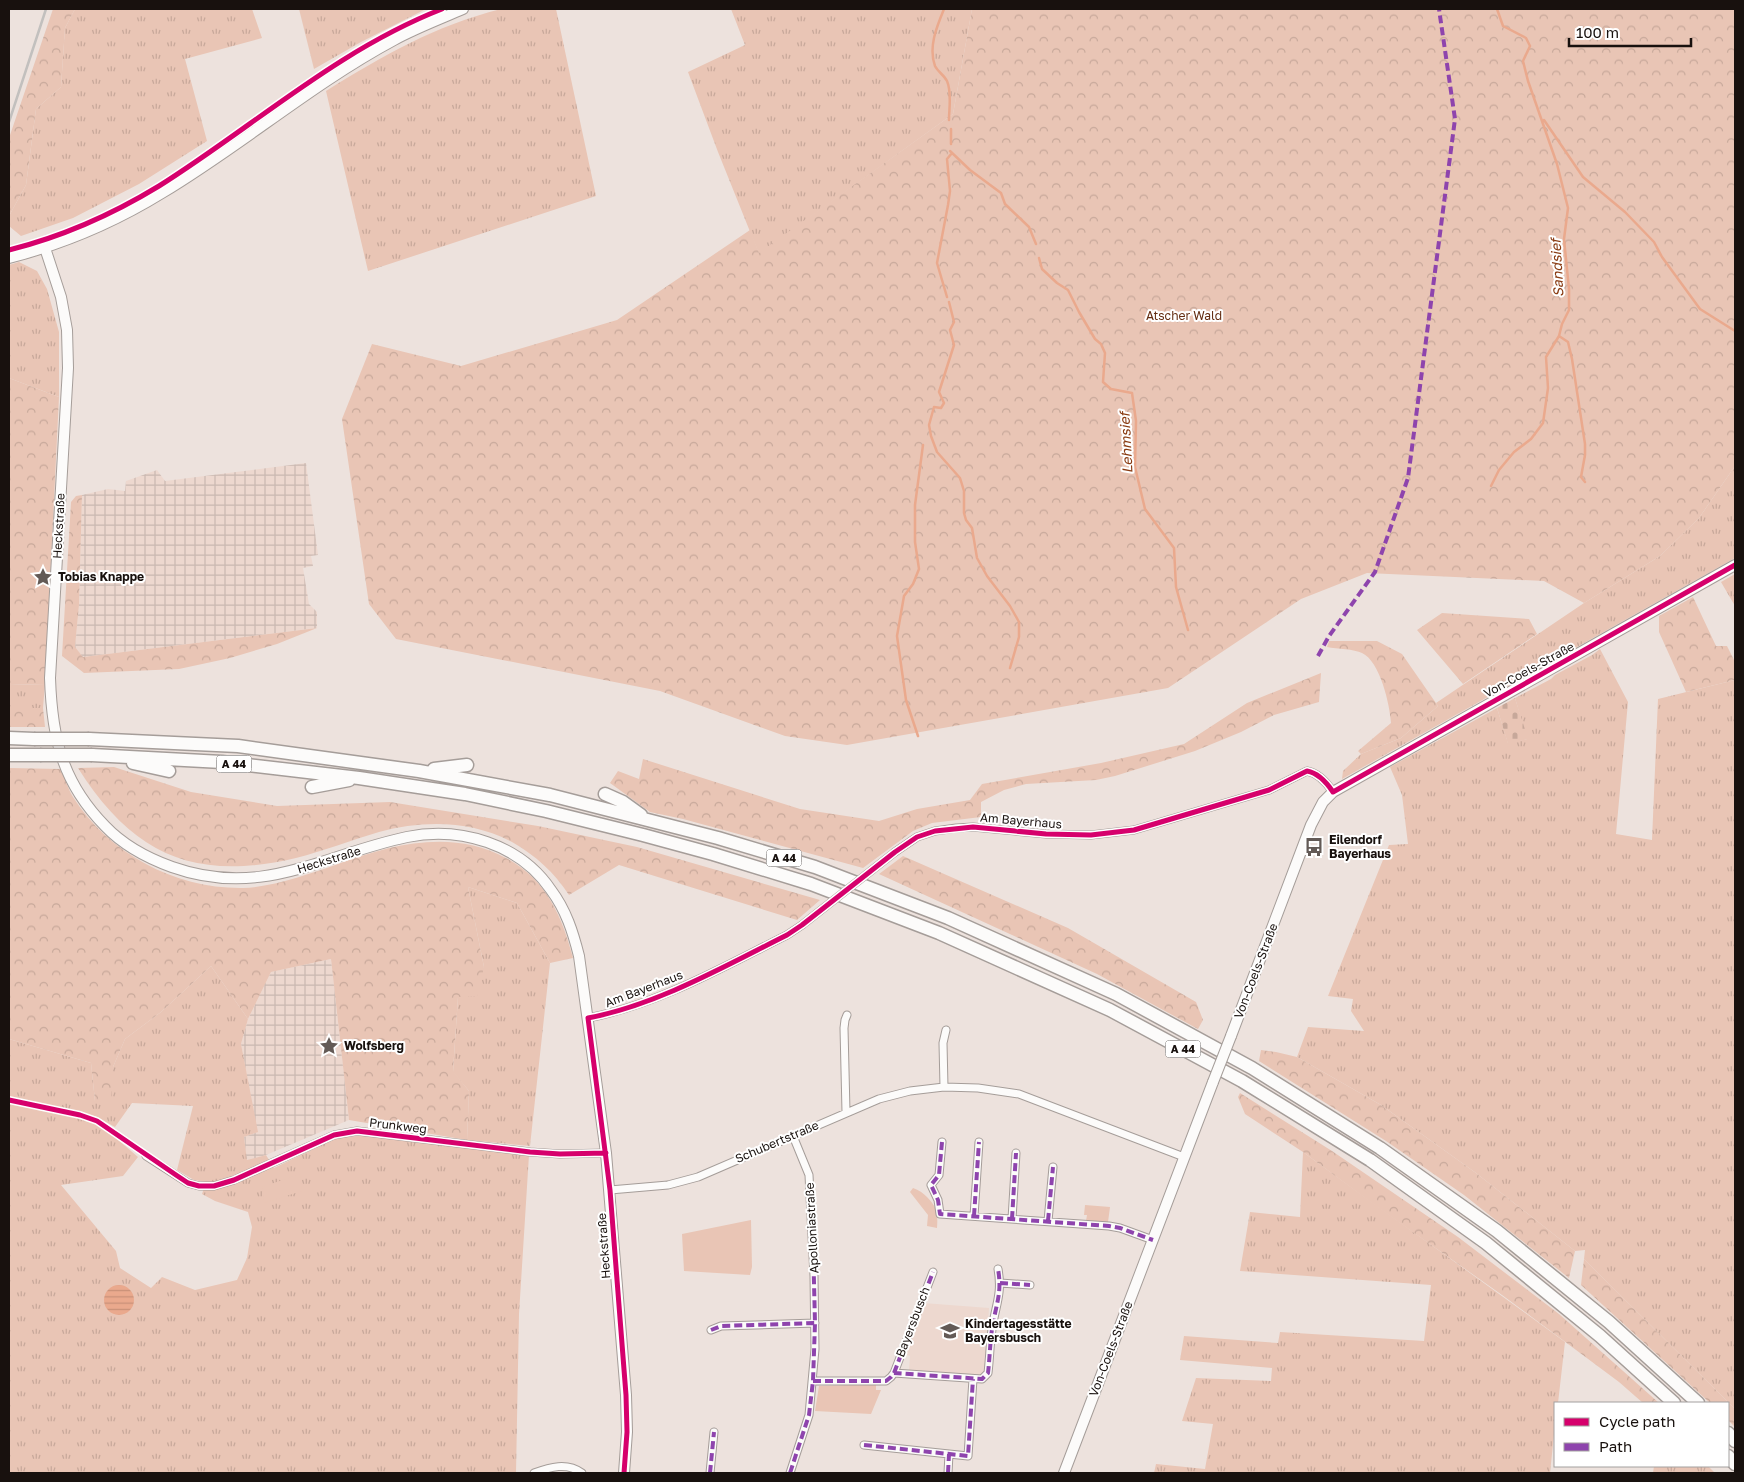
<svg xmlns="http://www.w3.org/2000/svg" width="1744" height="1482" font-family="'Golos Text',sans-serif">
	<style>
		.built { fill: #edd8cf }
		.industrial { fill: url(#industrial-grid) }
		.grass { fill: url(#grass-tufts); fill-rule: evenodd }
		.forest { fill: url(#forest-crowns) }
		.cemetery { fill: url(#cemetery-stones) }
		.green { fill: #e9c5b5 }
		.water { fill: url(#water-rules) }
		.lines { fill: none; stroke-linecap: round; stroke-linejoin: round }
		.stream { stroke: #eaa98d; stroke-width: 2.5 }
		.minor-casing { stroke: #a59d99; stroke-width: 9 }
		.secondary-casing { stroke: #a59d99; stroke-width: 12 }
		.motorway-casing { stroke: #a59d99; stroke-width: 15 }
		.minor { stroke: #fcfbfa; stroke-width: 7 }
		.secondary { stroke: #fcfbfa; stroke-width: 10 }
		.motorway { stroke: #fcfbfa; stroke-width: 12 }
		.rail { stroke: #c2c0be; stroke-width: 2.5 }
		.minor-bridge-casing { stroke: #a59d99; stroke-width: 9; stroke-linecap: butt }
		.secondary-bridge-casing { stroke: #a59d99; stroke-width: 12; stroke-linecap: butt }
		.motorway-bridge-casing { stroke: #a59d99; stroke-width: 15; stroke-linecap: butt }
		.minor-bridge { stroke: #fcfbfa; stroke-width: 7 }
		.secondary-bridge { stroke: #fcfbfa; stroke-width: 10 }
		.motorway-bridge { stroke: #fcfbfa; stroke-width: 12 }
		.quiet { stroke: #8e44ad; stroke-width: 4; stroke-dasharray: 8 4; stroke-linecap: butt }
		.cycleway-casing { stroke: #fff; stroke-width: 8 }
		.cycleway { stroke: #d6006c; stroke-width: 5 }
		.labels { text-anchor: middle; stroke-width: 4; stroke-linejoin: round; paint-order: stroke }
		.shield { fill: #fff; stroke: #5d5856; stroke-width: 1 }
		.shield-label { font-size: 11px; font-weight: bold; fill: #18110e }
		.park-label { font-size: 12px; fill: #642d12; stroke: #fff }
		.street-label { font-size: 12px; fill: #18110e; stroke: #fff }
		.poi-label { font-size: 12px; font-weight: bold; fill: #18110e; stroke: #fff; text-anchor: start }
		.water-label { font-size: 14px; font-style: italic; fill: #893b12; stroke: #fff }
	</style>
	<defs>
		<pattern id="industrial-grid" width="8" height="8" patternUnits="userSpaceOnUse" patternTransform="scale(1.25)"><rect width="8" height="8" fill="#edd8cf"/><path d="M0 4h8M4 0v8" fill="none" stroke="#cab8b1"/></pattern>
		<pattern id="grass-tufts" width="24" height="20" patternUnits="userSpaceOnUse" patternTransform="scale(1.25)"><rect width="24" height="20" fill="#e9c5b5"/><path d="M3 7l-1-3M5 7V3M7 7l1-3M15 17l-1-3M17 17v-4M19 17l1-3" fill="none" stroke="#c7a89a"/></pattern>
		<pattern id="forest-crowns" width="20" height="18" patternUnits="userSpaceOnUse" patternTransform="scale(1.25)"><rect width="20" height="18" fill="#e9c5b5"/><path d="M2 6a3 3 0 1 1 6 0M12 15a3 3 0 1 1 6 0" fill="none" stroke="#c7a89a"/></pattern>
		<pattern id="cemetery-stones" width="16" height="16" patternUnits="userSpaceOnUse" patternTransform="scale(1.25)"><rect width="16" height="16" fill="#e9c5b5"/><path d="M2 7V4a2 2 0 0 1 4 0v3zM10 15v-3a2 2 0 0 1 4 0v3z" fill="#c7a89a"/></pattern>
		<pattern id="water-rules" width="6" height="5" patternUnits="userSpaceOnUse" patternTransform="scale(1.25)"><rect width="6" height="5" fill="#eaa98d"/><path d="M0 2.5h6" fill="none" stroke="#c89078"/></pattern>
	</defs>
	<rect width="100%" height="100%" fill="#ede2dd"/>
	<path class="built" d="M 923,1303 L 989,1308 L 985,1371 L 983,1374 L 980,1376 L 909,1371 L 910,1356 L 904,1354 Z"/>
	<path class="industrial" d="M 306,463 L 318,555 L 311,556 L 313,566 L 303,568 L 309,604 L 317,612 L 317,628 L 83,657 L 75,648 L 79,605 L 82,495 L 108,489 L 125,491 L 126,481 L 157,470 L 165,481 Z
		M 331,959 L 349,1120 L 266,1155 L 247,1161 L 244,1137 L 257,1132 L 241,1044 L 248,1019 L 271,972 Z"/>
	<path class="grass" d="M 75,9 L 252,9 L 262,38 L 185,59 L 207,141 L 139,184 L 73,218 L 21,236 L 9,226 L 9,216 L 26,185 L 36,109 L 61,87 L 65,28 Z
		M 299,9 L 426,9 L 361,42 L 314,69 Z
		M 501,9 L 556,9 L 596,196 L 368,271 L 326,91 C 384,55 434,26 501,9 Z
		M 731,9 L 972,9 L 953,114 L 759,254 L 718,152 L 688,72 L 745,45 Z
		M 19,262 L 37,271 L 47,289 L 59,332 L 59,397 L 9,378 L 9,265 Z
		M 1735,466 L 1735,558 L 1342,779 L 1343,771 L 1361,754 L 1401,738 L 1438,706 L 1436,703 L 1584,603 L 1660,556 L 1699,518 Z
		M 1735,574 L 1735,606 L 1721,582 Z
		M 1600,649 L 1628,702 L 1616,834 L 1652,840 L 1658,699 L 1735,680 L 1735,1409 L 1584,1259 L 1585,1250 L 1575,1251 L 1476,1173 L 1381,1105 L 1297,1057 L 1308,1027 L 1364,1031 L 1351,1011 L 1353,999 L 1328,996 L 1389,845 L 1408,844 L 1402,795 L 1390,767 L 1497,708 L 1508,743 L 1527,739 L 1515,698 L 1551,679 L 1555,675 L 1592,655 Z
		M 45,684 L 43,708 L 9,708 L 9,685 Z
		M 468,887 L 517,903 L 550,963 L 530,1146 L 467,1140 L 469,1091 L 453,1072 L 458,997 L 484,967 Z
		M 211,966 L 248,1019 L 241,1044 L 258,1132 L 244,1137 L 247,1160 L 266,1155 L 274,1168 L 336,1138 L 365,1135 L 529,1155 L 519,1314 L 516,1473 L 9,1473 L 9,1039 L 91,1063 L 95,1101 L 113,1067 L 125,1039 L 161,1012 ZM 132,1103 L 193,1106 L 177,1170 L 194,1180 L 206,1182 L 202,1194 L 215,1201 L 248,1212 L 252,1227 L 247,1258 L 237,1280 L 195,1290 L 162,1277 L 151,1288 L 120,1268 L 116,1251 L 61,1185 L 123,1176 L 138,1157 L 110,1133 L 96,1124 L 95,1116 L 115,1127 Z
		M 1303,1152 C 1390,1216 1478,1278 1565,1342 L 1558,1403 L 1555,1403 L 1555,1425 L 1550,1473 L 1154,1473 L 1156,1464 L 1205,1469 L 1213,1424 L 1182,1421 L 1196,1378 L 1271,1381 L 1272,1368 L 1180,1360 L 1184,1336 L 1278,1343 L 1280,1332 L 1424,1341 L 1431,1285 L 1240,1271 L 1250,1212 L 1300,1217 Z
		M 1654,1466 L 1708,1466 L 1715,1473 L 1653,1473 Z"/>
	<path class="forest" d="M 53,9 L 75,9 L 65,28 L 61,87 L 36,109 L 26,185 L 9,216 L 9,138 Z
		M 972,9 L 1735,9 L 1735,466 L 1699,518 L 1660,556 L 1584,603 L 1544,581 L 1367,573 L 1301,599 L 1168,688 L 847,745 L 785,736 L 660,691 L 396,639 L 369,604 L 342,419 L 372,344 L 461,366 L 617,320 L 750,230 L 759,253 L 953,114 Z
		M 9,378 L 59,397 L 45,684 L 9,685 Z
		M 82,495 L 79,605 L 75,647 L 83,657 L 317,628 L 277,644 L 230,658 L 179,669 L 84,673 L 62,656 L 71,502 L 76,496 Z
		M 1693,597 L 1716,646 L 1727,646 L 1735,662 L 1735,680 L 1686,692 L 1659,632 L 1659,616 Z
		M 1442,613 L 1529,619 L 1537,634 L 1463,684 L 1417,630 Z
		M 1329,641 L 1377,641 L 1402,654 L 1438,706 L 1401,738 L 1361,754 L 1358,751 L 1391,723 C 1390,705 1380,661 1362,653 C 1354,649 1337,649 1327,647 Z
		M 1321,673 L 1319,702 L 1274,715 L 1241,732 L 1195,751 L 1115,776 L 1096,780 L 1026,784 L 1004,790 L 981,802 L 981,817 L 932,823 L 913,831 L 863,868 L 683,819 L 650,812 L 610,783 L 618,771 L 639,779 L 643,759 L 800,809 L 879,821 L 917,809 L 970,800 L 982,784 L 1101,763 L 1184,744 L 1247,703 Z
		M 9,708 L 43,708 L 45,727 L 9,727 Z
		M 114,767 L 191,792 L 277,806 L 390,802 L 538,826 L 637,847 L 820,900 L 797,920 L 619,865 L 569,895 C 554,872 536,856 512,842 C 471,820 423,820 379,832 C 351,840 324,851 296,858 C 195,882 133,855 78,768 Z
		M 9,768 L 61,769 C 65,778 68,789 73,797 C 109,854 176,889 243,888 C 273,887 309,874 338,864 C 393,844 452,829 506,858 C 546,879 562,916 573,958 L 550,963 L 517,903 L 468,887 L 484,967 L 477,996 L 458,997 L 453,1071 L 469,1091 L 467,1140 L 349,1120 L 331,959 L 271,972 L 248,1019 L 211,966 L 161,1012 L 125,1039 L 113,1067 L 111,1104 L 95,1101 L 91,1063 L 9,1039 Z
		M 903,856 L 1068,928 L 1196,1002 L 1203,1020 L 1198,1029 L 1097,974 L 879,874 Z
		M 1261,1050 L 1276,1052 L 1297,1057 L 1381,1105 L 1476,1173 L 1575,1251 L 1569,1278 L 1464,1195 L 1386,1141 L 1259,1061 Z
		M 1240,1093 L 1332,1151 L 1458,1237 L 1559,1314 L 1659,1403 L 1643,1403 L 1619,1382 L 1502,1295 L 1376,1206 L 1303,1152 L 1245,1114 L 1238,1097 Z
		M 1584,1259 L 1735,1409 L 1735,1427 L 1728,1420 L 1728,1403 L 1710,1403 L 1581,1285 Z"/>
	<path class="cemetery" d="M 1515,698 L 1528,739 L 1508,744 L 1497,708 Z"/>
	<path class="green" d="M 300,1174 L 302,1191 L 264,1203 L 262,1187 Z
		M 913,1188 C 919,1190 923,1193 927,1197 C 937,1207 938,1214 937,1228 L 927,1226 L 928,1215 L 910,1192 Z
		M 1085,1205 L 1110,1207 L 1108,1222 L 1086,1221 L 1087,1215 L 1084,1215 Z
		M 751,1220 L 752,1267 L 750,1275 L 684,1271 L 682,1234 Z
		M 876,1384 L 876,1390 L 881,1390 L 871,1414 L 815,1411 L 819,1386 Z"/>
	<path class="water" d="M104 1300a15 15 0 1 1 30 0a15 15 0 1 1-30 0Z"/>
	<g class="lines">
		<path class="stream" d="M 944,9 C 937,26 928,47 935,66 C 938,72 944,75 947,81 C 952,92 949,109 949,120
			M 1544,120 L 1583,177 L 1625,212 L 1654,242 L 1662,257 L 1700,309 L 1735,331
			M 951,129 L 951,144
			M 950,151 L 970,170 L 1001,193 L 1005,204 L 1029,227 L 1036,244
			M 1039,258 L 1042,269 L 1057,283 L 1068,290 L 1079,312 L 1095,339 L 1101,344 L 1105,353 L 1103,382 L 1111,389 L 1132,393 L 1136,421 L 1135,467 L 1145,509 L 1174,548 L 1176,587 L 1188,630
			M 947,297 L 937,263 L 948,205 L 950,191 L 947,159 L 952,153
			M 949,302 L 954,322 L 950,330 L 954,345 L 939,392 L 944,403 L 941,408 L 934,407 L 929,425 L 931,436 L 937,452 L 960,478 L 964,491 L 964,513 L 966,520 L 972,528 L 977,558 L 987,576 L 1010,606 L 1019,622 L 1019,637 L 1010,668
			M 1559,336 L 1568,342 L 1572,359 L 1585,444 L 1585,455 L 1581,477 L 1585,482
			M 1491,486 L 1499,470 L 1514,452 L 1531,439 L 1543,423 L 1548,388 L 1546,357 L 1559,336 L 1562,324 L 1569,310 L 1569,289 L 1564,239 L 1568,208 L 1557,164 L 1528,81 L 1523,61 L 1530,46 L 1526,38 L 1503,26 L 1497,9
			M 918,736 L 906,700 L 897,636 L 904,596 L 913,584 L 919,569 L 915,542 L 915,505 L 923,445"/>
		<g class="minor-casing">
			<path id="minor" d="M 895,852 L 917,837 L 935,831 L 956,828 L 973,827 L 1046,834 L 1091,835 L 1134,830 L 1269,790 L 1307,771 C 1318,773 1327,783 1333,792
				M 588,1018 C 657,1005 725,966 787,935 L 802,925
				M 944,1087 L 943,1043 L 946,1030
				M 846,1112 L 844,1028 L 845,1020 L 847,1015
				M 942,1142 L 939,1175 L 931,1185 L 938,1200 L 940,1214 L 1109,1226 L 1120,1228 L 1153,1240
				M 146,1156 L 188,1183 L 199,1186 L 214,1186 L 234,1180 L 334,1135 L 357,1131 L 530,1152 L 560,1154 L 606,1153
				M 610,1190 L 668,1185 L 698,1177 L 879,1099 L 910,1091 L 944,1087 L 978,1088 L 1019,1094 L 1184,1157
				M 974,1216 L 979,1142
				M 1012,1219 L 1016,1153
				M 1048,1221 L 1053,1167
				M 1000,1283 L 1030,1285
				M 711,1330 L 721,1326 L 815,1323
				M 894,1373 L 933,1272
				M 813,1381 L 886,1381 L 891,1377 L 894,1373 L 982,1379 L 988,1373 C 990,1356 990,1339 993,1323 C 997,1302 1002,1291 998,1269
				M 864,1445 L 968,1456 L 973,1379
				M 534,1473 C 550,1467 567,1462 582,1473
				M 710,1473 L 714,1432
				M 790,1473 L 809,1415 L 815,1349 L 814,1276 L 809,1175 L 793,1136
				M 948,1473 L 949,1454"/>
		</g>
		<g class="secondary-casing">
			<path id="secondary" d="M 45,248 L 61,297 L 67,330 L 68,368 L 50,678 C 52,738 62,782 105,826 C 123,845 147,858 172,867 C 262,899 322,855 407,837 C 460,826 520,844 551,890 C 566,910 573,932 579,956 L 606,1153 L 626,1395 L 627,1432 L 624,1473
				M 9,258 C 63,244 115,222 162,193 C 242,145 312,84 394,40 C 416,28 440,19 463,9
				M 1231,1036 L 1311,825 L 1323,802 L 1333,792 L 1735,565
				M 1064,1473 L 1213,1082"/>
		</g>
		<g class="motorway-casing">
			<path id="motorway" d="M 9,738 L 34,739
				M 89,739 L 238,746 L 419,771 L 550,795 L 718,838 L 815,867 L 948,918 L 1116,994 L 1252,1068 L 1380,1148 L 1497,1231 L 1609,1322 L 1698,1403
				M 9,755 L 40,755
				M 92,755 L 222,762 L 359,778 L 465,794 L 546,811 L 643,835 L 713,854 L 811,884 L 939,933 L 1110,1010 L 1242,1081 L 1370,1160 L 1486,1243 L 1600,1336 L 1674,1403
				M 133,763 L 169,771
				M 434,769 L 467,765
				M 312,787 L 349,780
				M 605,794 L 623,802 L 641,815
				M 1728,1433 L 1735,1441
				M 1728,1456 L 1735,1464"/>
		</g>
		<use href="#minor" class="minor"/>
		<use href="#secondary" class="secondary"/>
		<use href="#motorway" class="motorway"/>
		<path class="rail" d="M 9,122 L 46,9"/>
		<g class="minor-bridge-casing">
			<path id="minor-bridge" d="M 802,925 L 895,852"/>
		</g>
		<g class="secondary-bridge-casing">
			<path id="secondary-bridge" d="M 1213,1082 L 1231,1036"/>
		</g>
		<g class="motorway-bridge-casing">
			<path id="motorway-bridge" d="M 34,739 L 89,739
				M 40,755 L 92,755"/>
		</g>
		<use href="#minor-bridge" class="minor-bridge"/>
		<use href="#secondary-bridge" class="secondary-bridge"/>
		<use href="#motorway-bridge" class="motorway-bridge"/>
		<path class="quiet" d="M 1318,656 L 1329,636 L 1375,572 L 1408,478 L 1455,119 L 1439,9
			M 942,1142 L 939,1175 L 931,1185 L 938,1200 L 940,1214 L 1109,1226 L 1120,1228 L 1153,1240
			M 974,1216 L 979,1142
			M 1012,1219 L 1016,1153
			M 1048,1221 L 1053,1167
			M 1000,1283 L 1030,1285
			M 711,1330 L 721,1326 L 815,1323
			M 894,1373 L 933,1272
			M 813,1381 L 886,1381 L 891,1377 L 894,1373 L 982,1379 L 988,1373 C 990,1356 990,1339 993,1323 C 997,1302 1002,1291 998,1269
			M 864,1445 L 968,1456 L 973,1379
			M 710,1473 L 714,1432
			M 790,1473 L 809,1415 L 813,1381 L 815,1323 L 812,1203
			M 948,1473 L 949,1454"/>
		<g class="cycleway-casing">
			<path id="cycleway" d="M 9,250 C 61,237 113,214 159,186 C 253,127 337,50 442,9
				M 9,1100 L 80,1115 L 97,1121 L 176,1175 L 188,1183 L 199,1186 L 214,1186 L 234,1180 L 334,1135 L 357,1131 L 530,1152 L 560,1154 L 606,1153
				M 624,1473 L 627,1432 L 626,1395 L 610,1190 L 588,1018 C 657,1005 725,966 787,935 L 802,925 L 895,852 L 917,837 L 935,831 L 973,827 L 1046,834 L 1091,835 L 1134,830 L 1269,790 L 1307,771 C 1318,773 1327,783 1333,792 L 1735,565"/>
		</g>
		<use href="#cycleway" class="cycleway"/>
	</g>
	<defs>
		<g id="sight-bare" transform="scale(1.5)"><path d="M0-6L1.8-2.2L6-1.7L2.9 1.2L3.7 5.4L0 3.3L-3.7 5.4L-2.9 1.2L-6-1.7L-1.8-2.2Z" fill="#635a56" stroke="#fff" stroke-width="2.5" paint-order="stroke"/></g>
		<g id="bus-bare" transform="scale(1.5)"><path d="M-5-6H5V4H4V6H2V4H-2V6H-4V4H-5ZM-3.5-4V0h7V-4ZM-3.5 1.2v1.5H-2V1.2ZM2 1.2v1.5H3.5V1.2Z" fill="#635a56" stroke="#fff" stroke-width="2.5" paint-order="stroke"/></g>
		<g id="school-bare" transform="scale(1.5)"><path d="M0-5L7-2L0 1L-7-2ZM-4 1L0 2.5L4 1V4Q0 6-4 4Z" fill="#635a56" stroke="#fff" stroke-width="2.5" paint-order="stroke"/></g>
	</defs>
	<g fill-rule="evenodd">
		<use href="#sight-bare" x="43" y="577"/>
		<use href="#bus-bare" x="1314" y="847"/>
		<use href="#sight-bare" x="329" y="1046"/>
		<use href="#school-bare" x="950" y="1331"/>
	</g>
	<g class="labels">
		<g class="shield">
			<rect x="216.5" y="755.5" width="35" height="17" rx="4"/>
			<rect x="766.5" y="849.5" width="35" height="17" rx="4"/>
			<rect x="1165.5" y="1040.5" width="35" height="17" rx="4"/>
		</g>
		<g class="shield-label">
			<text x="234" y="768">A 44</text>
			<text x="784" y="862">A 44</text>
			<text x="1183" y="1053">A 44</text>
		</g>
		<g class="park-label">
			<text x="1184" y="320">Atscher Wald</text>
		</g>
		<g class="street-label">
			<text transform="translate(59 526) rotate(-87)" y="4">Heckstraße</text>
			<text transform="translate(1529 670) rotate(-29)" y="4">Von-Coels-Straße</text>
			<text transform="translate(1021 821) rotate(5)" y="4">Am Bayerhaus</text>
			<text transform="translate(329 860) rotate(-17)" y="4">Heckstraße</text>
			<text transform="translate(1256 971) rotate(-69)" y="4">Von-Coels-Straße</text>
			<text transform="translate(644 989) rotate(-21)" y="4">Am Bayerhaus</text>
			<text transform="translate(398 1126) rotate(7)" y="4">Prunkweg</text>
			<text transform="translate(777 1142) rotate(-23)" y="4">Schubertstraße</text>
			<text transform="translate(812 1228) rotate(-93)" y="4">Apolloniastraße</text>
			<text transform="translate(604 1246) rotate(-94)" y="4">Heckstraße</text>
			<text transform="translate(913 1322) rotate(-69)" y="4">Bayersbusch</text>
			<text transform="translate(1111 1349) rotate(-69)" y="4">Von-Coels-Straße</text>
		</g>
		<g class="poi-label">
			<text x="58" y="581">Tobias Knappe</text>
			<text x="1329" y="844">Eilendorf<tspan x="1329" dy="14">Bayerhaus</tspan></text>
			<text x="344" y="1050">Wolfsberg</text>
			<text x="965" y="1328">Kindertagesstätte<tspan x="965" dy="14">Bayersbusch</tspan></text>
		</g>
		<g class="water-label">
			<text transform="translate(1557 268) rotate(-93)" y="5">Sandsief</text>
			<text transform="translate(1126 443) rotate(-93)" y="5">Lehmsief</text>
		</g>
	</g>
	<rect width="1744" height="1482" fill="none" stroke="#18110e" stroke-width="20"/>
	<rect x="1554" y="1402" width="175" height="65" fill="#ffffff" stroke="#a3a09f"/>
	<rect x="1564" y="1418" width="25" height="8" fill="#d6006c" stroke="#a3a09f"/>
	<text x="1599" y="1427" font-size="15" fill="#18110e">Cycle path</text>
	<rect x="1564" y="1443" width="25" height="8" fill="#8e44ad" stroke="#a3a09f"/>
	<text x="1599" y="1452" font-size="15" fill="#18110e">Path</text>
	<path d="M1569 38v8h122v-8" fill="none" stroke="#18110e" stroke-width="2.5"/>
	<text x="1576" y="38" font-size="15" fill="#18110e" stroke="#ffffff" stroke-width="4" paint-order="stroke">100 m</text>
</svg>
